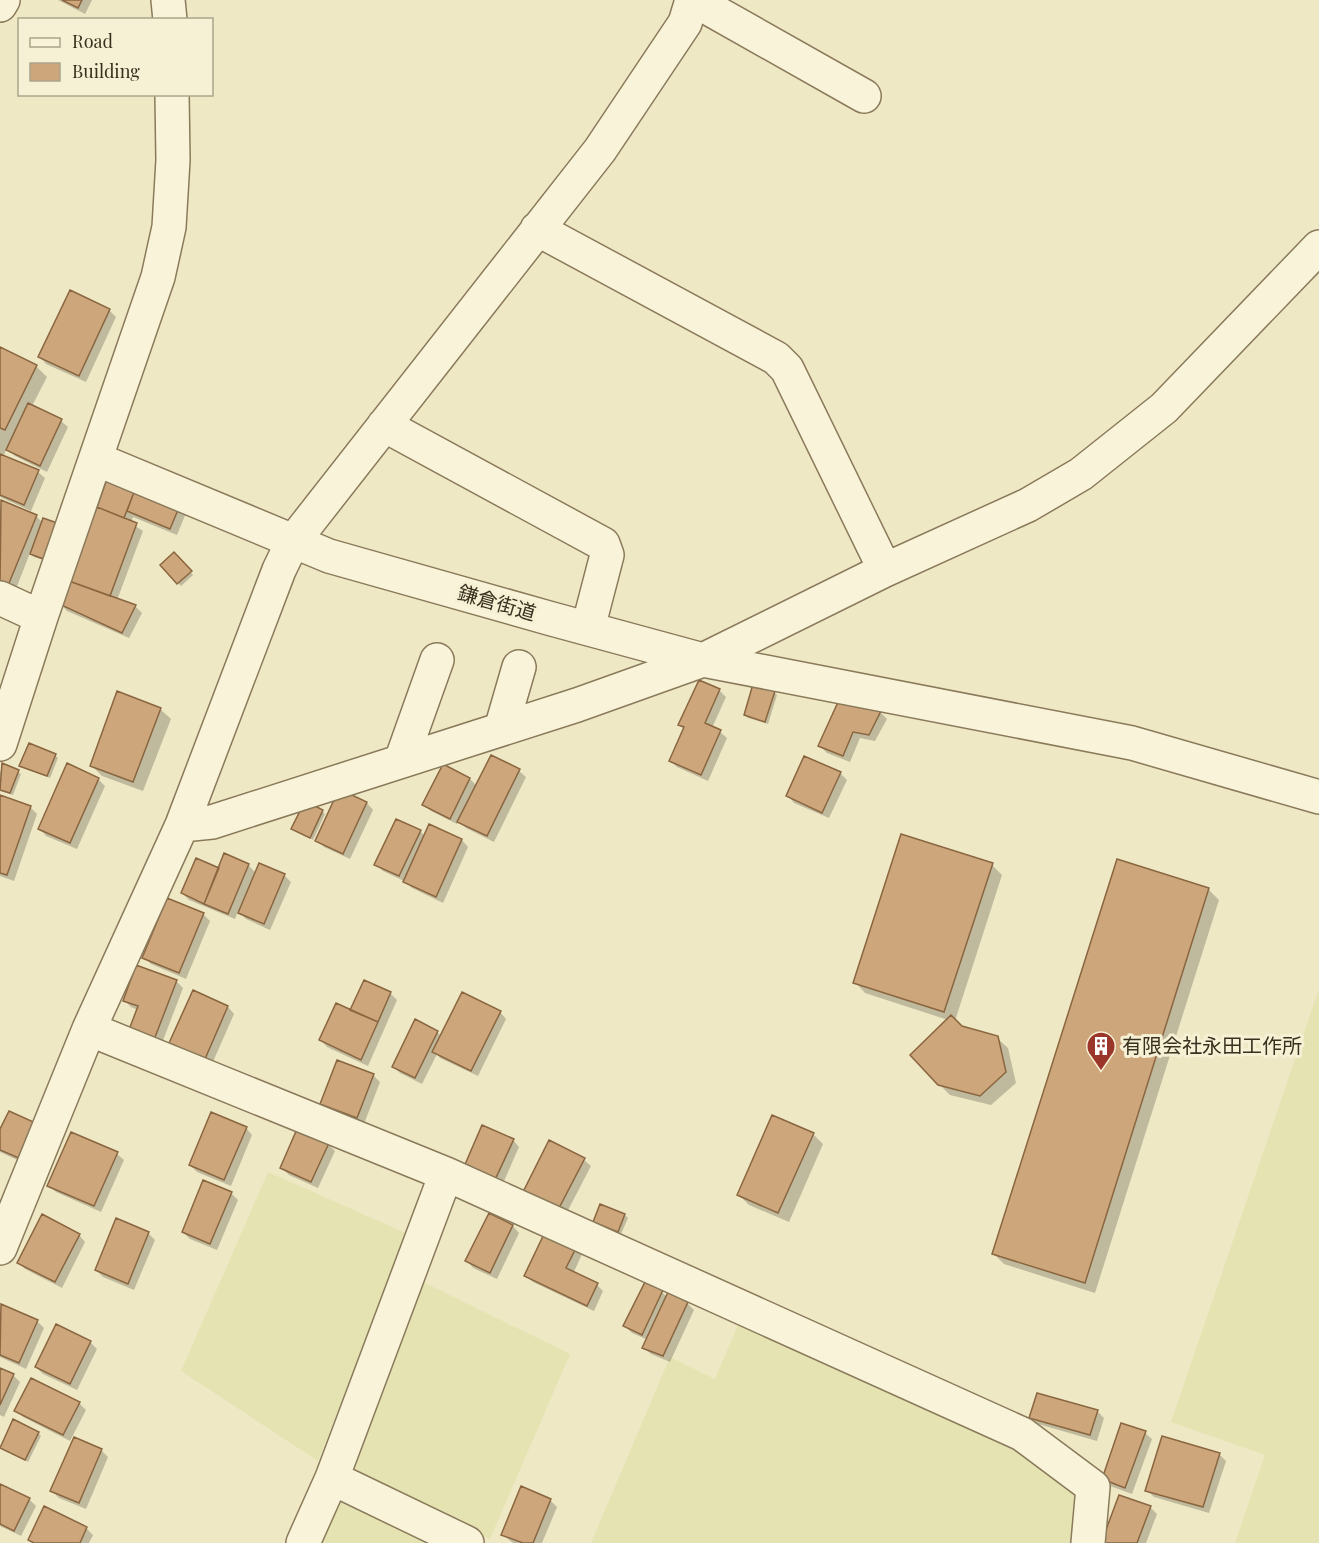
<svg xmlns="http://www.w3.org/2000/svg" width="1319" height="1543" font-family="'Playfair Display','Noto Sans JP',serif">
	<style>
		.farmland { fill: #e5e3b2 }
		.shadow { fill: #0003 }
		.building { fill: #cda77b; stroke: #8a6640; stroke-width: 1.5 }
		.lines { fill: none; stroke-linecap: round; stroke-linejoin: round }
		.street-casing { stroke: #8a7a5b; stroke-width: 36 }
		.street { stroke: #f9f4d9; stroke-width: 33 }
		.labels { text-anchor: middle; stroke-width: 6; stroke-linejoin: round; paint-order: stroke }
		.street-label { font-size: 20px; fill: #3a301f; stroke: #f6f1d5 }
		.poi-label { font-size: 20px; fill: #3a301f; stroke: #f6f1d5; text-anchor: start }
	</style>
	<rect width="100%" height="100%" fill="#efe8c5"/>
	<path class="farmland" d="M 1319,989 L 1319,1543 L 1235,1543 L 1265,1455 L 1171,1422 Z
		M 268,1172 L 408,1234 L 318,1461 L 181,1371 Z
		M 421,1281 L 570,1354 L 490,1539 L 346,1472 Z
		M 738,1325 L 1016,1443 L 1082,1493 L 1077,1543 L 591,1543 L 670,1357 L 715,1379 Z
		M 338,1495 L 439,1543 L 317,1543 Z"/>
	<path class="shadow" d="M 58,0 L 92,0 L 85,14 Z
		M 71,292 L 110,311 L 116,317 L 86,382 L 46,364 L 40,357 Z
		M 0,349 L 36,366 L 47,377 L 32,406 L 61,421 L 68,427 L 47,472 L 15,456 L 7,448 L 3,457 L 38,472 L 45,478 L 31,511 L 0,497 Z
		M 109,478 L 186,513 L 177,535 L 133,517 L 131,523 L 143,531 L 117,600 L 135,606 L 142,613 L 129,638 L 67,611 L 61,604 Z
		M 2,502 L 36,516 L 43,523 L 52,563 L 34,557 L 30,553 L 14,594 L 0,588 L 0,507 Z
		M 174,554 L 193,575 L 181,586 L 162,565 Z
		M 719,690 L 726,697 L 712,728 L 720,732 L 727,738 L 708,781 L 677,767 L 670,761 L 684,729 L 680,725 Z
		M 774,692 L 777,695 L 768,724 L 748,718 L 745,715 Z
		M 839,704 L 881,713 L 887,719 L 875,741 L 860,738 L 850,762 L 827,753 L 820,746 Z
		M 160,709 L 171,719 L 143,791 L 102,776 L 92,766 Z
		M 55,755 L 58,758 L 50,778 L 24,768 L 21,765 Z
		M 492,757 L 519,771 L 526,777 L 494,842 L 466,828 L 459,821 L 457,824 L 431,811 L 424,804 L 470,779 L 477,786 Z
		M 3,765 L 21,774 L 13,795 L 0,791 L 0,773 Z
		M 840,773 L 847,780 L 829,818 L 794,803 L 788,796 Z
		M 98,779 L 105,786 L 77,849 L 46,836 L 40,829 Z
		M 340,791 L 367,803 L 373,810 L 350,859 L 324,847 L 317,840 Z
		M 0,796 L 30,807 L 37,814 L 14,881 L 0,876 Z
		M 322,811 L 325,814 L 313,840 L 293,828 Z
		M 430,826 L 462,840 L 468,847 L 443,903 L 412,888 L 404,881 L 383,871 L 376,865 L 420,831 L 425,836 Z
		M 1118,861 L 1209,890 L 1219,900 L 1095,1293 L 1004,1264 L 994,1254 Z
		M 248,865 L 256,873 L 284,875 L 291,882 L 270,930 L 246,919 L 238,911 L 235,919 L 189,900 L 182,893 L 220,870 Z
		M 992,865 L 1002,875 L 955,1021 L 961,1027 L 997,1038 L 1008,1048 L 1016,1083 L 991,1105 L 950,1095 L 939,1084 L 948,1020 L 865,993 L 855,982 Z
		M 203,914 L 210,921 L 186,979 L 151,964 L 144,957 Z
		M 176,981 L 183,988 L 159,1051 L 138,1010 L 131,1007 L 124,1000 Z
		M 193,992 L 228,1007 L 234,1014 L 212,1064 L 178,1050 L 171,1043 Z
		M 390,993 L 397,1000 L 368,1066 L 327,1047 L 321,1040 Z
		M 500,1012 L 506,1019 L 478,1076 L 440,1058 L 437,1054 L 422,1084 L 400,1073 L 394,1067 L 437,1032 L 441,1036 Z
		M 373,1075 L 380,1082 L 364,1124 L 329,1110 L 322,1104 Z
		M 246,1128 L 252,1135 L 231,1186 L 197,1172 L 190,1165 Z
		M 0,1133 L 28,1165 L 0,1152 Z
		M 813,1134 L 823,1144 L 789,1222 L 749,1205 L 739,1195 Z
		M 513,1140 L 519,1147 L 501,1188 L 464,1168 Z
		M 328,1144 L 335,1151 L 318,1188 L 289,1175 L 282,1168 Z
		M 117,1154 L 124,1160 L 101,1212 L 56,1192 L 49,1185 Z
		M 584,1160 L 591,1166 L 565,1216 L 525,1192 Z
		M 231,1193 L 238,1200 L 217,1250 L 190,1239 L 183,1232 Z
		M 600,1206 L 625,1215 L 628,1218 L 621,1234 L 598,1225 L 595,1222 Z
		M 489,1215 L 513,1226 L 519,1233 L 497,1279 L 473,1268 L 467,1261 Z
		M 148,1233 L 155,1240 L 134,1290 L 103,1277 L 96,1270 Z
		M 79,1235 L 85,1242 L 62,1288 L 25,1269 L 19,1263 Z
		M 576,1247 L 582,1254 L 573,1274 L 597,1285 L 603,1291 L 594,1311 L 533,1282 L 526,1276 Z
		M 662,1292 L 667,1297 L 687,1303 L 694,1310 L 670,1362 L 651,1354 L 644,1348 L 648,1340 L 632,1333 L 625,1326 Z
		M 2,1306 L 37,1321 L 44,1328 L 26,1369 L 0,1357 L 0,1311 Z
		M 90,1342 L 97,1349 L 77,1390 L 43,1374 L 36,1367 Z
		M 0,1369 L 13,1375 L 20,1382 L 4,1417 L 0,1415 Z
		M 79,1403 L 86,1410 L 70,1441 L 23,1417 L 16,1410 Z
		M 1097,1411 L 1104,1418 L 1097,1441 L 1038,1424 L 1031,1417 Z
		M 38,1433 L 41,1436 L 28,1462 L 1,1447 Z
		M 1145,1433 L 1152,1439 L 1132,1494 L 1110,1486 L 1103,1479 Z
		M 101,1450 L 108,1457 L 86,1509 L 59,1498 L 52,1491 Z
		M 1219,1454 L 1226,1461 L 1209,1513 L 1154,1497 L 1147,1490 Z
		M 0,1485 L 29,1499 L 36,1506 L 21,1536 L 0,1526 Z
		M 550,1500 L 557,1507 L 542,1543 L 513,1543 L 503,1535 Z
		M 1150,1507 L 1157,1514 L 1146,1543 L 1103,1543 Z
		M 86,1528 L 93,1535 L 89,1543 L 33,1543 L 30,1540 Z"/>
	<path class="building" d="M 62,0 L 82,0 L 78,8 Z
		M 70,290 L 110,309 L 79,376 L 38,357 Z
		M 0,347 L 37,365 L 5,430 L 0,428 Z
		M 28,403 L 62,419 L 40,466 L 6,450 Z
		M 0,454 L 39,470 L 24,505 L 0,495 Z
		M 108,476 L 136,487 L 124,518 L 97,507 Z
		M 136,487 L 180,505 L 170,529 L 127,511 Z
		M 1,500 L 37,515 L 7,588 L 0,585 Z
		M 97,507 L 137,523 L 110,596 L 69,581 Z
		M 43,518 L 63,525 L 49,561 L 30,554 Z
		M 174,552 L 192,571 L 177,584 L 160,565 Z
		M 69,581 L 136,605 L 122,633 L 59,604 Z
		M 699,680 L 720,689 L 705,723 L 721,730 L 701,775 L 669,761 L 684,727 L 678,725 Z
		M 753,684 L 775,691 L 765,722 L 744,715 Z
		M 117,691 L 161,708 L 133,782 L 90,766 Z
		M 838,702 L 881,711 L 869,735 L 853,732 L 843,756 L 818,746 Z
		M 29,743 L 56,754 L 47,776 L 19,766 Z
		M 491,755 L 520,769 L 487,836 L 457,822 Z
		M 804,756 L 841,772 L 822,813 L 786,796 Z
		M 2,763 L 19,770 L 10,793 L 0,790 Z
		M 67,763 L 99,778 L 70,843 L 38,829 Z
		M 443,764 L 470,778 L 450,819 L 422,805 Z
		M 339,789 L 367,802 L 343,854 L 315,841 Z
		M 0,795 L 31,806 L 7,875 L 0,873 Z
		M 305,801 L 323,810 L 310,838 L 291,829 Z
		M 396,819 L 421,830 L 399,876 L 374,865 Z
		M 429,824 L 462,839 L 436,897 L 403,882 Z
		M 901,834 L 993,863 L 944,1012 L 853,983 Z
		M 224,853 L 249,864 L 228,914 L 204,904 Z
		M 196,858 L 219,868 L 204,904 L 181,893 Z
		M 1117,859 L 1209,888 L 1085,1283 L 992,1254 Z
		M 259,863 L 285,874 L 264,924 L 238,913 Z
		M 167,898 L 204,913 L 179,973 L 142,958 Z
		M 136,965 L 177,980 L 152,1045 L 127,1035 L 138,1006 L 123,1001 Z
		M 364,980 L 391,992 L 378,1022 L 350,1010 Z
		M 193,990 L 228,1006 L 205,1059 L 169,1043 Z
		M 462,992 L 501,1011 L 471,1071 L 432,1052 Z
		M 336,1003 L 378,1022 L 361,1060 L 319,1040 Z
		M 951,1015 L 962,1026 L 998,1036 L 1006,1072 L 980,1096 L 938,1085 L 910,1055 Z
		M 415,1019 L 438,1031 L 415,1078 L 392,1067 Z
		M 337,1060 L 374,1074 L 357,1118 L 320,1104 Z
		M 9,1111 L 38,1124 L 21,1159 L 0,1150 L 0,1129 Z
		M 211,1112 L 247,1127 L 224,1180 L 189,1165 Z
		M 772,1115 L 814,1133 L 778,1213 L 737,1195 Z
		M 482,1125 L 514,1139 L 494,1182 L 463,1169 Z
		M 297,1129 L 329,1143 L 311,1182 L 280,1168 Z
		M 71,1132 L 118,1152 L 94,1206 L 47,1186 Z
		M 549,1140 L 585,1158 L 558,1210 L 523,1192 Z
		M 203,1180 L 232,1192 L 210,1244 L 182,1232 Z
		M 600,1204 L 625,1214 L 618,1232 L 593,1222 Z
		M 489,1213 L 513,1225 L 490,1273 L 465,1261 Z
		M 42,1214 L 80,1234 L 55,1282 L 17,1263 Z
		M 116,1218 L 149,1232 L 128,1284 L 95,1270 Z
		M 545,1232 L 577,1246 L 566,1268 L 598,1283 L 587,1306 L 524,1276 Z
		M 645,1282 L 663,1290 L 642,1335 L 623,1326 Z
		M 668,1292 L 688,1302 L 663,1356 L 642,1348 Z
		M 1,1304 L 38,1320 L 19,1363 L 0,1355 Z
		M 56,1324 L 91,1341 L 70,1384 L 35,1367 Z
		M 0,1368 L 14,1374 L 0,1405 Z
		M 31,1378 L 80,1402 L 63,1435 L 14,1411 Z
		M 1037,1393 L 1098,1410 L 1090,1435 L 1029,1418 Z
		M 13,1419 L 39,1432 L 25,1460 L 0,1448 Z
		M 1121,1423 L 1146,1431 L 1125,1488 L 1102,1479 Z
		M 1162,1436 L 1220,1453 L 1203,1507 L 1145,1491 Z
		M 74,1437 L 102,1449 L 79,1503 L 50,1491 Z
		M 0,1484 L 30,1498 L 14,1531 L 0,1524 Z
		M 521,1486 L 551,1499 L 533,1543 L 523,1543 L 501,1535 Z
		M 1119,1495 L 1151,1506 L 1137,1543 L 1101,1543 Z
		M 44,1506 L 87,1527 L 80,1543 L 34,1543 L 28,1540 Z"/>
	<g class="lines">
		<g class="street-casing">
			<path id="street" d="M 168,0 L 170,20
				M 694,0 L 864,96
				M 0,5 L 3,0
				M 537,229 L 776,358 L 787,369 L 885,570
				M 384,425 L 603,544 L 607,555 L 588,628
				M 96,459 L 329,556 L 552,619 L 703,660 L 1132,743 L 1319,797
				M 0,598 L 41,617
				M 501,729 L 519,667
				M 0,744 L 41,617 L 158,277 L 169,227 L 173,160 L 172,94
				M 401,761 L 437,660
				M 182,825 L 212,822 L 577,705 L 703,660 L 885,570 L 1028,505 L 1081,474 L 1164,408 L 1319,247
				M 89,1029 L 446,1174 L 1022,1434 L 1093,1487 L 1088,1543
				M 0,1248 L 89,1029 L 182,825 L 279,570 L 292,543 L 600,150 L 685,23 L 692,0
				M 332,1478 L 467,1543
				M 303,1543 L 332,1478 L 446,1174"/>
		</g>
		<use href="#street" class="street"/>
	</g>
	<defs>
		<g id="building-pin" transform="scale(1.5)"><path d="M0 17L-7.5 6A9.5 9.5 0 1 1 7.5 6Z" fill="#9a372a" stroke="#f6f1d5"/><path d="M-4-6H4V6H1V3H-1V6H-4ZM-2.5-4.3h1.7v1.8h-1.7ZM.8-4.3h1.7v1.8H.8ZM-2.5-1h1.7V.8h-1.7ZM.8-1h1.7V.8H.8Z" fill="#fff"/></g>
	</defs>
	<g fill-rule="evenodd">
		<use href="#building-pin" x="1101" y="1046"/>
	</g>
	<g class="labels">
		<g class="street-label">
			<text transform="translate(497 603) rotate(16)" y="7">鎌倉街道</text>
		</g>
		<g class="poi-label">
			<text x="1122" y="1053">有限会社永田工作所</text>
		</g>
	</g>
	<rect x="18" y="18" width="195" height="78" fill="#f6f1d5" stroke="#aba48c" stroke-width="1.5"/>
	<rect x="30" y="38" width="30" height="9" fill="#f9f4d9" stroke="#aba48c" stroke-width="1.5"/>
	<text x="72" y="48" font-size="18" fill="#3a301f">Road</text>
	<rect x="30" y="63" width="30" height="18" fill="#cda77b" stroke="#aba48c" stroke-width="1.5"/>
	<text x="72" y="78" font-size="18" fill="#3a301f">Building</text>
</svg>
